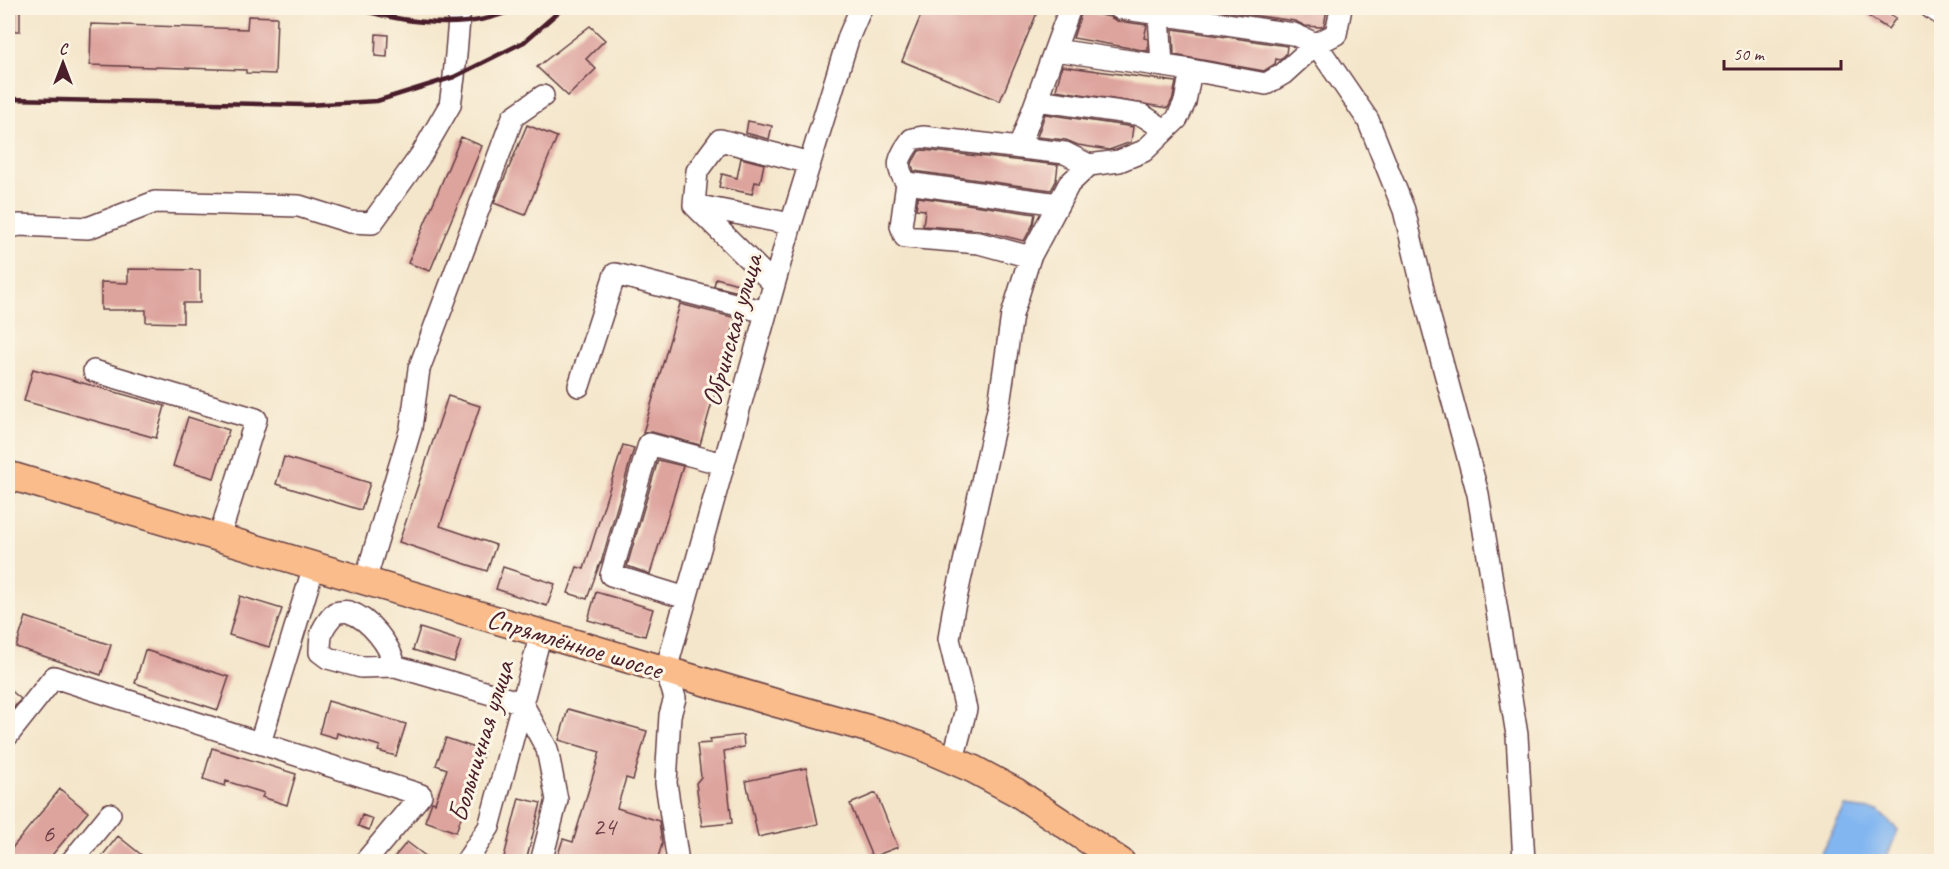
<svg xmlns="http://www.w3.org/2000/svg" width="1949" height="869" font-family="Caveat,sans-serif">
	<style>
		.water { fill: #82b6f0; stroke: #666a8e; stroke-width: 1.5 }
		.building { fill: #dda39d }
		.lines { fill: none; stroke-linecap: round; stroke-linejoin: round }
		.minor-casing { stroke: #643d43; stroke-width: 24 }
		.major-casing { stroke: #643d43; stroke-width: 30 }
		.minor { stroke: #fff; stroke-width: 21 }
		.major { stroke: #f9bc8a; stroke-width: 27 }
		.rail { stroke: #4a1f2b; stroke-width: 4.5 }
		.labels { text-anchor: middle; stroke-width: 6; stroke-linejoin: round; paint-order: stroke }
		.number-label { font-size: 26px; fill: #6f4048 }
		.street-label { font-size: 28px; fill: #4a1f2b; stroke: #fcf5e5 }
	</style>
	<rect width="100%" height="100%" fill="#fcf5e5"/>
	<filter id="ink" filterUnits="userSpaceOnUse"><feTurbulence type="fractalNoise" baseFrequency=".0167" numOctaves="2"/><feDisplacementMap in="SourceGraphic" scale="12" xChannelSelector="R" yChannelSelector="G"/><feConvolveMatrix kernelMatrix="1 2 1 2 8 2 1 2 1" color-interpolation-filters="sRGB"/></filter>
	<filter id="wash" filterUnits="userSpaceOnUse"><feTurbulence type="fractalNoise" baseFrequency=".008" numOctaves="4" result="noise"/><feDisplacementMap in="SourceGraphic" scale="24" xChannelSelector="R" yChannelSelector="G"/><feGaussianBlur stdDeviation="1.35" result="paint"/><feColorMatrix in="noise" values="0 0 0 0 0 0 0 0 0 0 0 0 0 0 0 0 0 1.4 0 .05"/><feComposite in="paint" operator="in"/></filter>
	<g filter="url(#wash)">
		<rect width="100%" height="100%" fill="#f4e6cb"/>
		<path class="water" d="M 1845,807 L 1878,811 L 1898,830 L 1885,861 L 1817,861 Z"/>
		<g id="blocks">
			<path class="building" d="M 8,8 L 20,8 L 20,31 L 8,31 Z
				M 924,8 L 1039,8 L 1000,101 L 902,61 Z
				M 1202,8 L 1327,8 L 1324,26 L 1321,27 L 1305,26 L 1295,21 Z
				M 1874,8 L 1880,8 L 1896,18 L 1888,29 L 1868,16 Z
				M 1082,11 L 1110,17 L 1117,21 L 1147,25 L 1144,38 L 1148,39 L 1148,51 L 1073,38 Z
				M 248,16 L 277,17 L 275,74 L 246,73 L 246,70 L 90,65 L 91,24 L 247,29 Z
				M 590,26 L 605,40 L 586,59 L 596,69 L 568,96 L 537,67 Z
				M 1173,29 L 1287,46 L 1286,54 L 1280,60 L 1276,59 L 1275,64 L 1264,71 L 1174,55 Z
				M 376,34 L 388,35 L 387,57 L 375,56 Z
				M 1062,66 L 1176,82 L 1173,98 L 1168,108 L 1056,90 Z
				M 1045,114 L 1133,127 L 1131,142 L 1109,150 L 1078,145 L 1066,140 L 1037,137 Z
				M 748,121 L 772,126 L 769,139 L 746,133 Z
				M 527,125 L 557,137 L 525,215 L 494,203 Z
				M 461,137 L 482,146 L 430,271 L 408,263 Z
				M 923,150 L 1058,165 L 1056,181 L 1051,190 L 914,171 L 912,165 L 913,161 L 919,151 Z
				M 741,158 L 764,164 L 760,183 L 755,182 L 752,194 L 719,187 L 722,174 L 737,178 Z
				M 918,197 L 1035,214 L 1033,224 L 1024,241 L 980,230 L 923,226 L 925,210 L 916,209 Z
				M 128,269 L 200,270 L 200,303 L 183,303 L 183,323 L 146,322 L 146,310 L 101,310 L 101,282 L 128,283 Z
				M 716,278 L 745,286 L 743,293 L 714,286 Z
				M 680,304 L 736,318 L 700,445 L 652,432 L 643,433 Z
				M 33,369 L 165,406 L 156,438 L 24,401 Z
				M 448,396 L 480,406 L 440,526 L 496,545 L 487,571 L 399,542 Z
				M 188,417 L 229,430 L 214,478 L 173,466 Z
				M 623,445 L 634,448 L 601,563 L 600,563 L 587,599 L 568,593 L 577,567 L 584,569 Z
				M 284,457 L 370,483 L 361,510 L 276,484 Z
				M 658,460 L 683,466 L 650,574 L 627,566 Z
				M 503,567 L 555,584 L 547,606 L 496,589 Z
				M 596,592 L 653,609 L 645,636 L 588,620 Z
				M 240,596 L 282,609 L 269,647 L 229,635 Z
				M 26,617 L 111,645 L 101,675 L 16,647 Z
				M 420,628 L 461,641 L 454,662 L 413,650 Z
				M 145,650 L 229,677 L 218,710 L 135,683 Z
				M 8,688 L 21,699 L 8,715 Z
				M 328,701 L 406,724 L 396,756 L 378,751 L 380,746 L 337,733 L 336,738 L 319,733 Z
				M 568,709 L 647,731 L 633,780 L 626,778 L 617,808 L 659,821 L 662,844 L 657,861 L 556,861 L 563,839 L 573,842 L 600,752 L 559,740 Z
				M 743,735 L 744,747 L 724,751 L 732,823 L 702,826 L 696,783 L 701,777 L 697,744 L 711,743 L 710,739 Z
				M 446,738 L 484,751 L 456,832 L 425,821 L 432,802 L 435,803 L 447,769 L 436,765 Z
				M 212,748 L 296,774 L 287,805 L 262,797 L 264,793 L 226,781 L 225,786 L 203,779 Z
				M 806,768 L 818,824 L 758,837 L 746,781 Z
				M 60,789 L 88,812 L 47,861 L 8,861 L 8,853 Z
				M 876,793 L 898,847 L 872,857 L 850,804 Z
				M 519,798 L 541,803 L 526,861 L 503,861 Z
				M 362,815 L 373,819 L 369,830 L 358,826 Z
				M 118,836 L 149,861 L 98,861 Z
				M 407,842 L 432,861 L 391,861 Z"/>
		</g>
	</g>
	<g filter="url(#ink)">
		<use href="#blocks" fill-opacity="0" stroke="#643d43" stroke-width="1.5"/>
		<g class="lines">
			<g class="minor-casing">
				<path id="minor" d="M 1119,8 L 1293,34 L 1316,44 L 1368,120 L 1404,210 L 1429,314 L 1478,494 L 1517,735 L 1524,862
					M 1931,8 L 1942,15
					M 1159,14 L 1162,66
					M 1055,50 L 1191,70 L 1266,84 L 1283,74 L 1316,44 L 1336,34 L 1341,8
					M 1037,100 L 1142,115 L 1165,130
					M 1019,148 L 1070,8
					M 907,183 L 1058,204
					M 694,205 L 791,224
					M 8,228 L 19,225 L 88,228 L 155,202 L 299,206 L 350,222 L 372,223 L 421,155 L 450,105 L 454,77 L 460,8
					M 1030,257 L 979,243 L 905,237 L 901,226 L 907,183 C 893,165 900,156 912,139 L 923,137 L 1065,153 L 1089,165
					M 774,284 L 694,205 L 697,171 L 720,140 L 810,163
					M 94,371 L 256,419 L 219,538
					M 579,386 L 615,274 L 766,312
					M 365,581 L 411,428 L 419,369 L 513,117 L 543,96
					M 686,598 L 611,575 L 649,444 L 723,464
					M 395,666 C 390,645 370,619 349,612 C 345,611 339,612 335,613 C 322,627 320,633 320,652 L 328,658 L 361,667 L 395,666 L 522,703 L 547,749 L 557,800 L 541,862
					M 8,735 L 54,677 L 421,795 L 365,862
					M 260,743 L 314,566
					M 953,760 L 966,709 L 949,639 L 953,612 L 999,405 L 1012,315 L 1030,257 L 1069,184 L 1089,165 L 1119,161 L 1144,151 L 1177,119 L 1185,102 L 1191,70
					M 71,862 L 110,814
					M 466,862 L 489,827 L 541,633
					M 678,862 L 666,783 L 670,715 L 675,698 L 666,670 L 791,224 L 849,36 L 861,8"/>
			</g>
			<g class="major-casing">
				<path id="major" d="M 8,475 L 776,703 L 884,733 L 920,746 L 973,769 L 1016,792 L 1121,862"/>
			</g>
			<use href="#minor" class="minor"/>
			<use href="#major" class="major"/>
			<path class="rail" d="M 355,8 C 395,20 443,28 485,19 C 497,17 509,11 521,8
				M 8,99 L 307,105 L 377,101 L 454,77 L 524,42 L 563,8"/>
		</g>
	</g>
	<g class="labels">
		<g class="number-label">
			<text x="604" y="835">24</text>
			<text x="48" y="842">6</text>
		</g>
		<g class="street-label">
			<text transform="translate(731 330) rotate(-74)" y="10">Обринская улица</text>
			<text transform="translate(575 643) rotate(17)" y="10">Спрямлённое шоссе</text>
			<text transform="translate(480 741) rotate(-73)" y="10">Больничная улица</text>
		</g>
	</g>
	<rect width="1949" height="869" fill="none" stroke="#fcf5e5" stroke-width="30"/>
	<g transform="translate(63 63)" stroke="#fcf5e5" stroke-width="4.5" paint-order="stroke">
	<path d="M0-4.5L10 22L0 15L-10 22Z" fill="#4a1f2b"/>
	<text y="-9" font-size="16" font-weight="bold" text-anchor="middle" fill="#4a1f2b">С</text>
	</g>
	<path d="M1724 60v9h117v-9" fill="none" stroke="#4a1f2b" stroke-width="3"/>
	<text x="1733" y="60" font-size="18" fill="#4a1f2b" stroke="#fcf5e5" stroke-width="4.5" paint-order="stroke">50 m</text>
</svg>
